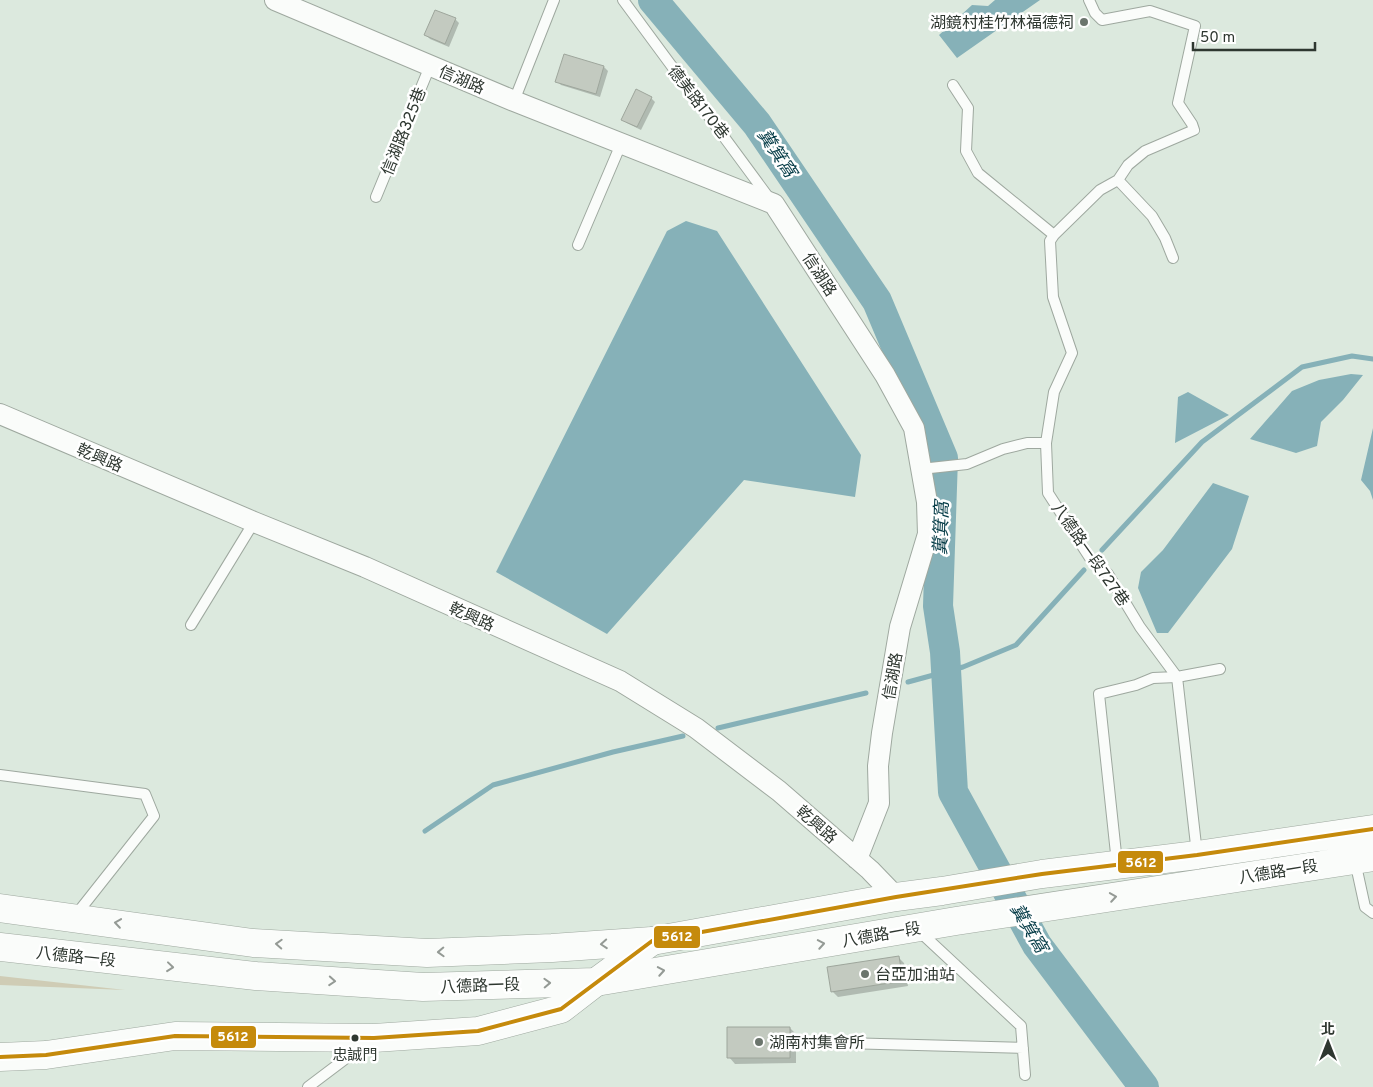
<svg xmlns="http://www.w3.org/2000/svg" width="1373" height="1087" font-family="Overpass,'Noto Sans TC',sans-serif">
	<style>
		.green { fill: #cfccb5 }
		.water { fill: #86b1b8 }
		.shadow { fill: #0003 }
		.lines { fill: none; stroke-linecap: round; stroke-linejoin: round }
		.stream { stroke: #86b1b8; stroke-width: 5 }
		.river { stroke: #86b1b8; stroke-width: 30 }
		.building { fill: #c3cac0; stroke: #9ea69c }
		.service-casing { stroke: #9ea89f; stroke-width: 12 }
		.minor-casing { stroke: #9ea89f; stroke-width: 22 }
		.secondary-casing { stroke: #9ea89f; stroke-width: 29 }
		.primary-casing { stroke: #9ea89f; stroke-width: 29 }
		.service { stroke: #fafcfa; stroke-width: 10 }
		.minor { stroke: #fafcfa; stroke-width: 20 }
		.secondary { stroke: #fafcfa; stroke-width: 28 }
		.primary { stroke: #fafcfa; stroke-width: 28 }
		.bus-1-casing { stroke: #fff; stroke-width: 8 }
		.bus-1 { stroke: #c58a0c; stroke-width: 4 }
		.oneway { stroke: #949a95 }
		.poi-dot { fill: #6b756d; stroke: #fff; stroke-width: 2 }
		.bus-dot { fill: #2e3730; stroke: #fff; stroke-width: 2 }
		.labels { text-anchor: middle; stroke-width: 5; stroke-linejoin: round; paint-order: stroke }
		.bus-label { font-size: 15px; fill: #2e3730; stroke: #fff }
		.poi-label { font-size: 16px; fill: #2e3730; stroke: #fff; text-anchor: start }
		.street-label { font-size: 16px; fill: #2e3730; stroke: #fff }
		.water-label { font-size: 18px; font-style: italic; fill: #073d48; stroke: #fff }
		.line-badge { stroke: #fff; stroke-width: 2 }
		.badge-label { font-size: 14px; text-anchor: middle; font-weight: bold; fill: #fff }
	</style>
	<rect width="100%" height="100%" fill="#dce9de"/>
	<path class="green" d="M 0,976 L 125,990 L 0,985 Z"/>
	<path class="water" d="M 995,0 L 1040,0 L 957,58 L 939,35 L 972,5 L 988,6 Z
		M 686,221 L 717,231 L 861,455 L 855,497 L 744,480 L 607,634 L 496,572 L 667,231 Z
		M 1351,374 L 1363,375 L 1343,400 L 1321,422 L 1317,446 L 1296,453 L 1250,439 L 1292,391 L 1319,380 Z
		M 1188,392 L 1229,415 L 1175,443 L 1178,397 Z
		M 1373,428 L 1373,500 L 1370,491 L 1361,480 Z
		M 1213,483 L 1249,496 L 1232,549 L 1168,633 L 1157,633 L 1138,588 L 1141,572 L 1163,550 Z"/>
	<path class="shadow" d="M 455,19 L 459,23 L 449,47 L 430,39 L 426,35 Z
		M 604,67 L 608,71 L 600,97 L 561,85 L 557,81 Z
		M 651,98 L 655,102 L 641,130 L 627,123 L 623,119 Z
		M 898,957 L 904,963 L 908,986 L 838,997 L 832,991 Z
		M 790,1028 L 796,1034 L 796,1063 L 735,1064 L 729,1057 Z"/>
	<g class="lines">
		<path class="stream" d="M 1102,550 L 1202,442 L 1302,367 L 1352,356 L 1373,359
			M 908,682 L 963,667 L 1016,645 L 1084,570
			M 718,728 L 866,693
			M 425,831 L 493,785 L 613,752 L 683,736"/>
		<path class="river" d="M 653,0 L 757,124 L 877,301 L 943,458 L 938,606 L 945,652 L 953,792 L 1037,945 L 1144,1087"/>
	</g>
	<path class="building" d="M 435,10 L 456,18 L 445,44 L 424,35 Z
		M 564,54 L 604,66 L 596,94 L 555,82 Z
		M 636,89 L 652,97 L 637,127 L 621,120 Z
		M 899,956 L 903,981 L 831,992 L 827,967 Z
		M 727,1027 L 790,1027 L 790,1058 L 727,1058 Z"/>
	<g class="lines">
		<g class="service-casing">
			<path id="service" d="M 623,0 L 769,198
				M 1089,0 L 1095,13 L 1102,20 L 1150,11 L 1195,26 L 1178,103 L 1192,124 L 1194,130 L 1145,151 L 1128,165 L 1118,180 L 1100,190 L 1054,235 L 1050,241 L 1053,297 L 1072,353 L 1054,392 L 1046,443 L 1048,493 L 1090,558 L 1108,574 L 1140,627 L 1177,677 L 1197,854
				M 953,85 L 968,108 L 966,151 L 978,173 L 1054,235
				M 514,101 L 554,0
				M 1118,180 L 1152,216 L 1165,238 L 1173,258
				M 376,197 L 430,66
				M 578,245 L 621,144
				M 921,469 L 967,464 L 1003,449 L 1027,443 L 1046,443
				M 191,625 L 254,522
				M 0,775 L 145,794 L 154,816 L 75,916
				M 1355,861 L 1365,907 L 1373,913
				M 1117,863 L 1099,694 L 1136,685 L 1153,678 L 1177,677 L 1220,669
				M 918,930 L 1021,1026 L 1025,1075
				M 807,1042 L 1023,1048
				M 308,1087 L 365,1044"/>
		</g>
		<g class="minor-casing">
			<path id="minor" d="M 275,0 L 514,101 L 774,204 L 885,375 L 914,428 L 927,502 L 928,534 L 900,627 L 882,733 L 878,766 L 879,803 L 857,859
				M 0,414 L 254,522 L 365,567 L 620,681 L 696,728 L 779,791 L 870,870 L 896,897"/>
		</g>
		<g class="secondary-casing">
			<path id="secondary" d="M 0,1057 L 46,1055 L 175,1036 L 374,1038 L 478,1031 L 561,1009 L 596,982 L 652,941"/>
		</g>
		<g class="primary-casing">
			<path id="primary" d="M 0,908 L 253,943 L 427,953 L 552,948 L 652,941 L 896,897 L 942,891 L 1042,874 L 1197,855 L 1373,829
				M 0,947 L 256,976 L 423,987 L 596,982 L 956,921 L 1373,857"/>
		</g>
		<use href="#service" class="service"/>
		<use href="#minor" class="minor"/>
		<use href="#secondary" class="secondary"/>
		<use href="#primary" class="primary"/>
		<g class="bus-1-casing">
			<path id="bus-1" d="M 0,1057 L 46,1055 L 175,1036 L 374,1038 L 478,1031 L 561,1009 L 652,941 L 896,897 L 1042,874 L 1197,855 L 1373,829"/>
		</g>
		<use href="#bus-1" class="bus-1"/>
	</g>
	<defs><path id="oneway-chevron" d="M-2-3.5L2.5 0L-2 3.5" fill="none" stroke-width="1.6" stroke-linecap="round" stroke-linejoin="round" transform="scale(1.25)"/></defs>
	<g class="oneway">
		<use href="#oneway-chevron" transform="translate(1113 897) rotate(-9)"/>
		<use href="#oneway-chevron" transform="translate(118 923) rotate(-172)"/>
		<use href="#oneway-chevron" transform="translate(279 944) rotate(-177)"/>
		<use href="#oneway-chevron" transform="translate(604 944) rotate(176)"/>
		<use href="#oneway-chevron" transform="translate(821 944) rotate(-10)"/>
		<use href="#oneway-chevron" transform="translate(441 952) rotate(178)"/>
		<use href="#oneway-chevron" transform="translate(170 967) rotate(6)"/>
		<use href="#oneway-chevron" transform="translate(661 971) rotate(-10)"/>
		<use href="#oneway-chevron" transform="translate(332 981) rotate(4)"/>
		<use href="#oneway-chevron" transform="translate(547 983) rotate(-2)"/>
	</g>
	<g class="poi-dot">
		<circle cx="1084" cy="22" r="5"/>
		<circle cx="865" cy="974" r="5"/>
		<circle cx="759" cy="1042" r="5"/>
	</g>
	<circle class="bus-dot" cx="355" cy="1038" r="4.5"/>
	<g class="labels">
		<g class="bus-label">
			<text x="355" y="1060">忠誠門</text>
		</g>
		<g class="poi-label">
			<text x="1074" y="28" text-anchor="end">湖鏡村桂竹林福德祠</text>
			<text x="875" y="980">台亞加油站</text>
			<text x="769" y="1048">湖南村集會所</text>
		</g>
		<g class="street-label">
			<text transform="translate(462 79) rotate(23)" y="6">信湖路</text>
			<text transform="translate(699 102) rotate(52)" y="6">德美路170巷</text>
			<text transform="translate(403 131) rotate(-68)" y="6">信湖路325巷</text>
			<text transform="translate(820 274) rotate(57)" y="6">信湖路</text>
			<text transform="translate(100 457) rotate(23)" y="6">乾興路</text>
			<text transform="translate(1091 554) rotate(55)" y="6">八德路一段727巷</text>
			<text transform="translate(472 616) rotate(24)" y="6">乾興路</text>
			<text transform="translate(892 676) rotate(-80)" y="6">信湖路</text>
			<text transform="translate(817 824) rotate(41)" y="6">乾興路</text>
			<text transform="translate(1278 871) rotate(-9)" y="6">八德路一段</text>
			<text transform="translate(881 934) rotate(-10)" y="6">八德路一段</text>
			<text transform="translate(76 956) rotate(6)" y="6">八德路一段</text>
			<text transform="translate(480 985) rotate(-2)" y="6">八德路一段</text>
		</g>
		<g class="water-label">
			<text transform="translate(777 153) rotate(56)" y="6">糞箕窩</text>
			<text transform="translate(941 528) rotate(-88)" y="6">糞箕窩</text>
			<text transform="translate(1029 928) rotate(59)" y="6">糞箕窩</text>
		</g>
	</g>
	<g class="line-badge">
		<rect x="1117" y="850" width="47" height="24" rx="5" fill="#c58a0c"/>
		<rect x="653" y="925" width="48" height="24" rx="5" fill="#c58a0c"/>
		<rect x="210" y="1025" width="47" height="24" rx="5" fill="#c58a0c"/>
	</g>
	<g class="badge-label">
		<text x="1141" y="867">5612</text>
		<text x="677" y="941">5612</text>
		<text x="233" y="1041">5612</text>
	</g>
	<g transform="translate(1328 1042)" stroke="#ffffff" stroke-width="4" paint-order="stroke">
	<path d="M0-4L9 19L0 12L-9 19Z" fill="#2e3730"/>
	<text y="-8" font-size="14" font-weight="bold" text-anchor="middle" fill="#2e3730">北</text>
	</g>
	<path d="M1193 42v8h122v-8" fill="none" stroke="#2e3730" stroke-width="2.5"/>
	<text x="1200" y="42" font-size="15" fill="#2e3730" stroke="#ffffff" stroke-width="4" paint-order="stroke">50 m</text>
</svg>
